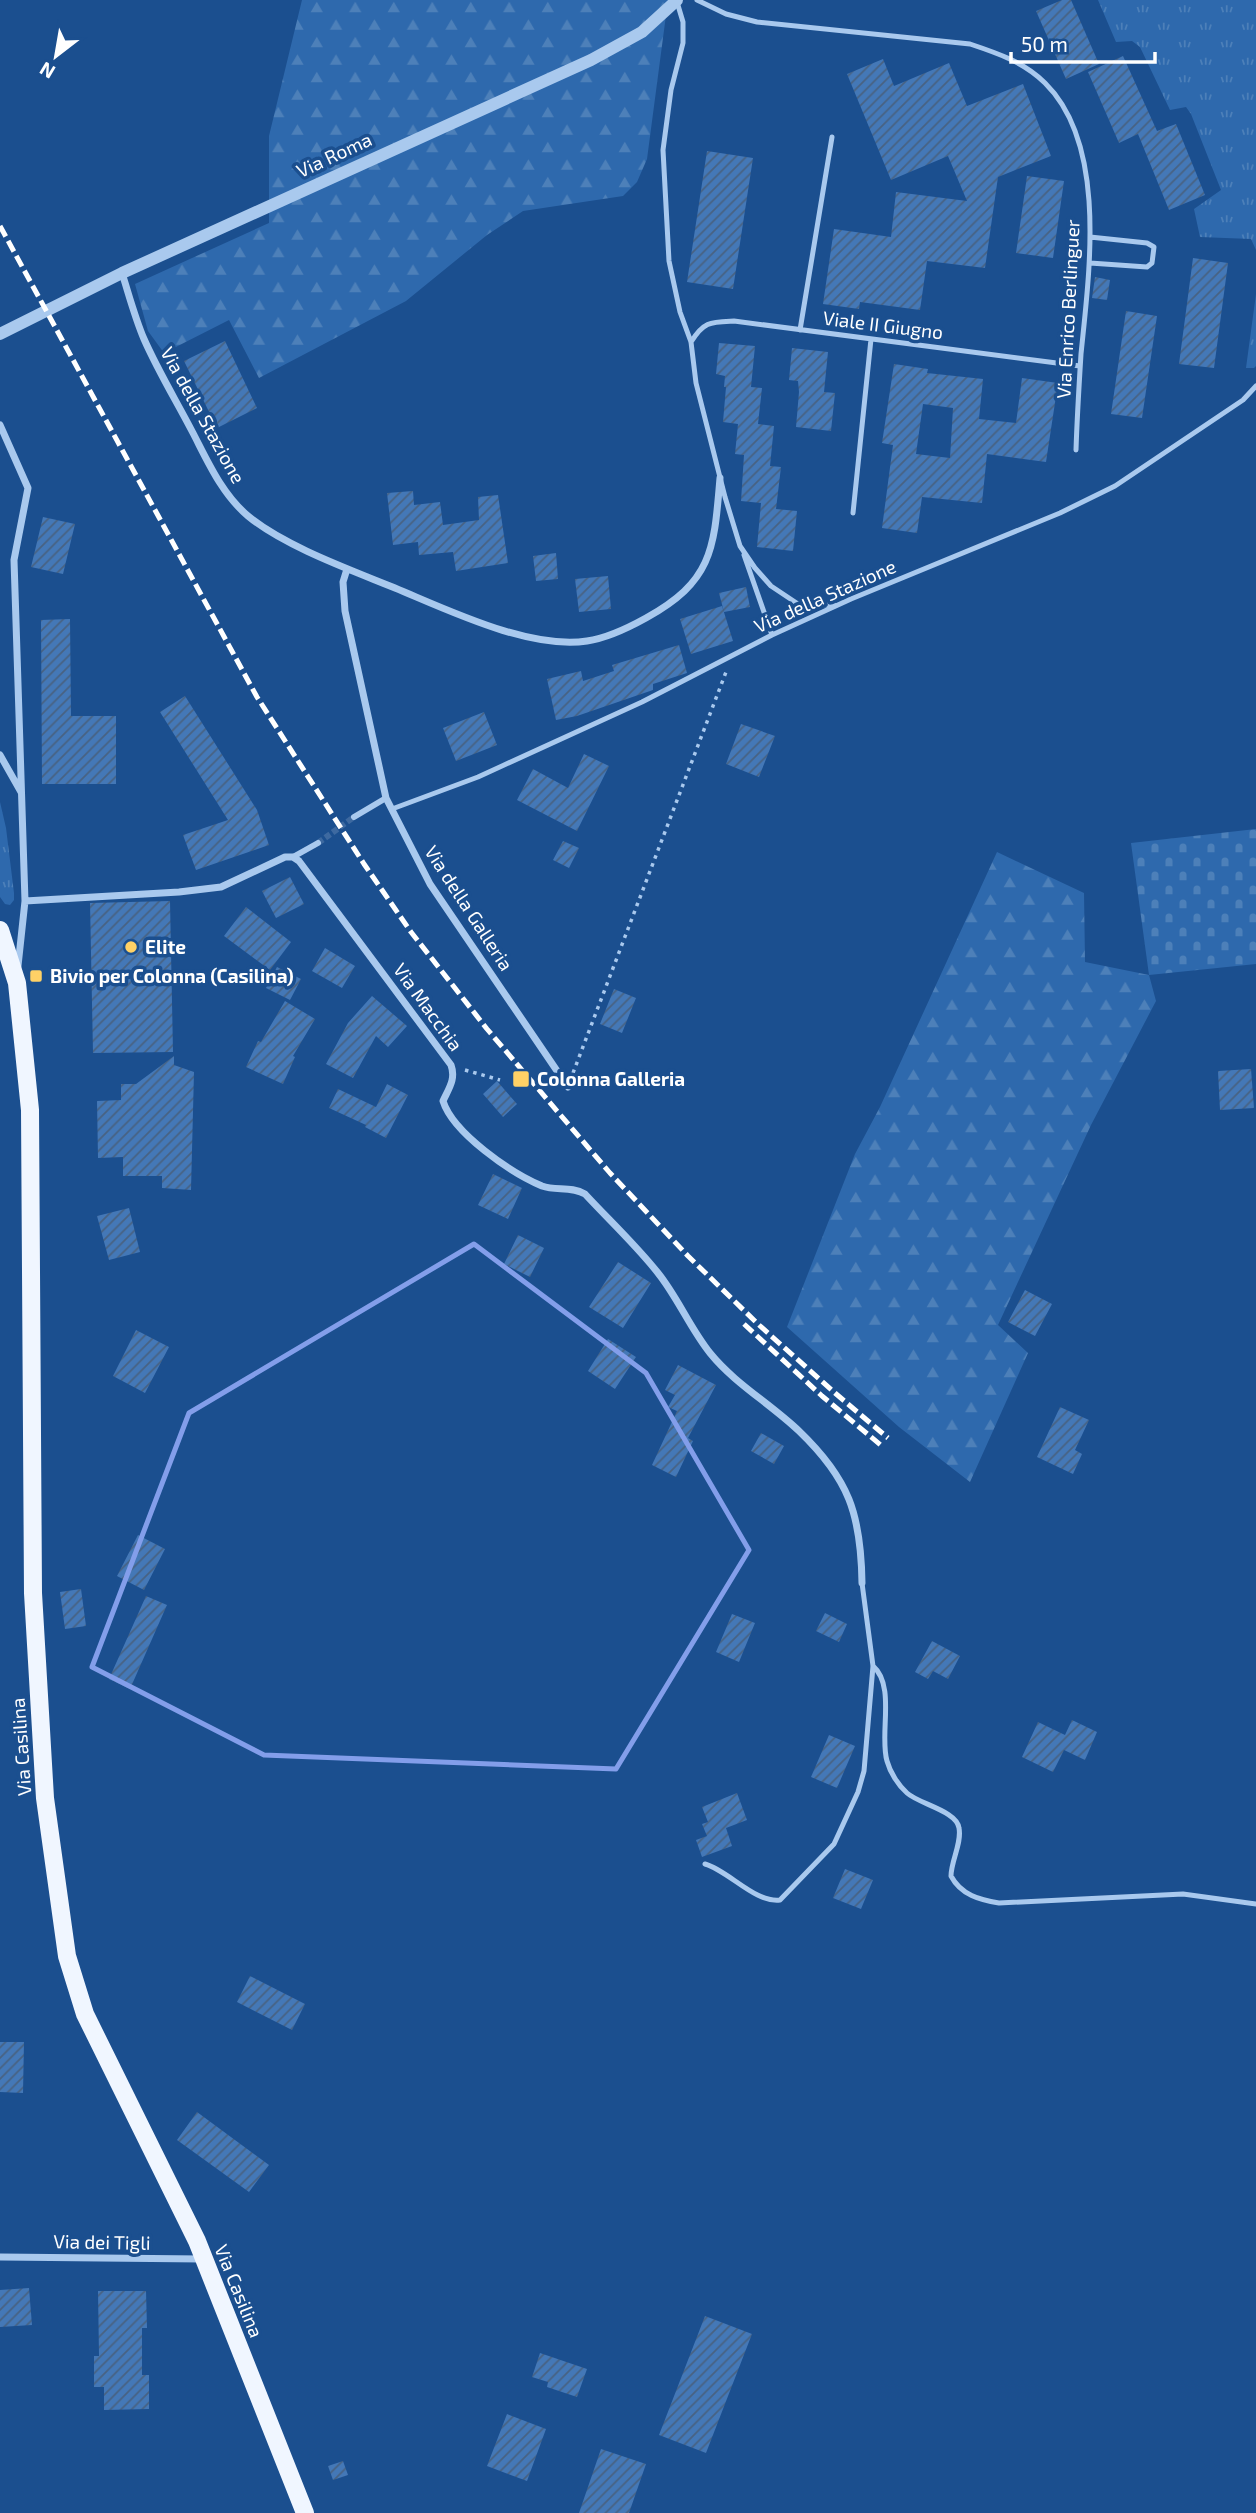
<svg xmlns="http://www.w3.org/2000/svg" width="1256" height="2513" font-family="'Exo 2',sans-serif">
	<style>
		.grass { fill: url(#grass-tufts) }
		.forest { fill: url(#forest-firs) }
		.cemetery { fill: url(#cemetery-stones) }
		.building { fill: url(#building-hatch); fill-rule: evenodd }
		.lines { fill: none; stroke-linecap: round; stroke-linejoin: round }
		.pedestrian-tunnel { stroke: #3d69a0; stroke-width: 6; stroke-dasharray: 6 3; stroke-linecap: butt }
		.path { stroke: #a9c9ee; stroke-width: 3.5; stroke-dasharray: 3.5 5; stroke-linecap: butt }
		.service { stroke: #a9c9ee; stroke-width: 5 }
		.pedestrian { stroke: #a9c9ee; stroke-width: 6 }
		.minor { stroke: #a9c9ee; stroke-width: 7 }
		.tertiary { stroke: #a9c9ee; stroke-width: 12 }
		.primary { stroke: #f0f6ff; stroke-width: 18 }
		.rail { stroke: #fff; stroke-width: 5; stroke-dasharray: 12 5; stroke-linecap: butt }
		.marked { fill: none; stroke: #839eea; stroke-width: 5; stroke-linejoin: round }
		.poi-dot { fill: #ffd166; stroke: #1b4f8f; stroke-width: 2.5 }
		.labels { text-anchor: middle; stroke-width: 7; stroke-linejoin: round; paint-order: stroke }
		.street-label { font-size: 19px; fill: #fff; stroke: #1b4f8f }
		.poi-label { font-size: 19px; font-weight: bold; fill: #fff; stroke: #1b4f8f; text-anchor: start }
	</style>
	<defs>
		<pattern id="grass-tufts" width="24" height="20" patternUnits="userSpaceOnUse" patternTransform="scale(1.75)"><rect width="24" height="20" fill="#2e69ad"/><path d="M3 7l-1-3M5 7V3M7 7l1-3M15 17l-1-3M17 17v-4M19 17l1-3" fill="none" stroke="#4d80b9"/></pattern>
		<pattern id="forest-firs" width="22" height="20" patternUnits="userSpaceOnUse" patternTransform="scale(1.75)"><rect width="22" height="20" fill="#2e69ad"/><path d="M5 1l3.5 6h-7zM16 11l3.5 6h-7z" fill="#4d80b9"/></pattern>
		<pattern id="cemetery-stones" width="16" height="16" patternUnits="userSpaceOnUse" patternTransform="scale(1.75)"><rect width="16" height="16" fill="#2e69ad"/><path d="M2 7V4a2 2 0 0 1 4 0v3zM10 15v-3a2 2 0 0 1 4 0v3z" fill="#4d80b9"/></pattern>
		<pattern id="building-hatch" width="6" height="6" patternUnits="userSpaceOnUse" patternTransform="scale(1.75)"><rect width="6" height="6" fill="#4478b7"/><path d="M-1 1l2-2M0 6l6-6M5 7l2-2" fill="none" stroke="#486282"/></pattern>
	</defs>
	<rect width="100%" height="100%" fill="#1b4f8f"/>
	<path class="grass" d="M 1098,0 L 1256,0 L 1256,250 L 1251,239 L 1200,237 L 1194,209 L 1221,190 L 1191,114 L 1186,107 L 1170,110 L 1140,47 L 1132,41 L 1116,42 Z
		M 1256,294 L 1256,366 L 1254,368 L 1246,368 Z
		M 0,802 L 6,828 L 14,893 L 14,900 L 10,905 L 5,904 L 0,897 Z"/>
	<path class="forest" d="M 302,0 L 668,0 L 647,159 L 637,182 L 623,196 L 523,211 L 487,235 L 406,301 L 259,378 L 229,320 L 164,353 L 148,331 L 135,284 L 269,223 L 269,136 Z
		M 997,852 L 1084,893 L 1085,962 L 1149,975 L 1156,1001 L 1091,1125 L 998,1325 L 1028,1353 L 970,1482 L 899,1427 L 787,1327 L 855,1154 L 880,1107 Z"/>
	<path class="cemetery" d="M 1256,829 L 1256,964 L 1149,975 L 1131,843 Z"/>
	<path class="building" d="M 1062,0 L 1071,0 L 1099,64 L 1066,79 L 1036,11 Z
		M 1123,56 L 1157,131 L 1176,124 L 1205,195 L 1169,210 L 1138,134 L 1119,143 L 1088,72 Z
		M 883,59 L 894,86 L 949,63 L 967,106 L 1023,84 L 1051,156 L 998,177 L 985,268 L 927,261 L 920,310 L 860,302 L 859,309 L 823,304 L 834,229 L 891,237 L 896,192 L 967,201 L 948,156 L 891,180 L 847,74 Z
		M 707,151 L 753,158 L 733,289 L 687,282 Z
		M 1027,176 L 1064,181 L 1053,258 L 1016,253 Z
		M 1193,258 L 1228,263 L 1214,368 L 1179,364 Z
		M 1095,277 L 1110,280 L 1107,300 L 1092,298 Z
		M 1126,311 L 1157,316 L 1142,418 L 1111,414 Z
		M 225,341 L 257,408 L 217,428 L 184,361 Z
		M 719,343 L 755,346 L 751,387 L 762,388 L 758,424 L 774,426 L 770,466 L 781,467 L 776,509 L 797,511 L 793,551 L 757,547 L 761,503 L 741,501 L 744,455 L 735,454 L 738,424 L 723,422 L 726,387 L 724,387 L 725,376 L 716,374 Z
		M 792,348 L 828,352 L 824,392 L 835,393 L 831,431 L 796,427 L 799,392 L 798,381 L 789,380 Z
		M 894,364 L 928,369 L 927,373 L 983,379 L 979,419 L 1016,423 L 1022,378 L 1058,383 L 1046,462 L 987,454 L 982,503 L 922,497 L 917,533 L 882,528 L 893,445 L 882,443 ZM 923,404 L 953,408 L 950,458 L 916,454 Z
		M 413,491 L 414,505 L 440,502 L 443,525 L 479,520 L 478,497 L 498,495 L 508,563 L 456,571 L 453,552 L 419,555 L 418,542 L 393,545 L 387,493 Z
		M 43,517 L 75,524 L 63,574 L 31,567 Z
		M 556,553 L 558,579 L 536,581 L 533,556 Z
		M 608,576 L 611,609 L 579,612 L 575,579 Z
		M 746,587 L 750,607 L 724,612 L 719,593 Z
		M 722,606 L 733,641 L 691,654 L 680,619 Z
		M 70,619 L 71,716 L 116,716 L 116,784 L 42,784 L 41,620 Z
		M 679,645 L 687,673 L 653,684 L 653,690 L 577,716 L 556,720 L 547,679 L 581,671 L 583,681 L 614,671 L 612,665 Z
		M 185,696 L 257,810 L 269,845 L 196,870 L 183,835 L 228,820 L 160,712 Z
		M 484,712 L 497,745 L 456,761 L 443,728 Z
		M 741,724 L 775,736 L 759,777 L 726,764 Z
		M 584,754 L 609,766 L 577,831 L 517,800 L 533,769 L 568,788 Z
		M 563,841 L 579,848 L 569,868 L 553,860 Z
		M 290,877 L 304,904 L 276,918 L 262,891 Z
		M 170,901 L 173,1052 L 93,1053 L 90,903 Z
		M 246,907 L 291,942 L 270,970 L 224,936 Z
		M 325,948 L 355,966 L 342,988 L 312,971 Z
		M 277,967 L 301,979 L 290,1000 L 266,988 Z
		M 614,989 L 636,998 L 622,1033 L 600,1024 Z
		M 372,996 L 407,1026 L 388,1047 L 376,1036 L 353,1078 L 326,1064 L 348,1023 Z
		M 285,1001 L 315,1019 L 293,1056 L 295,1057 L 283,1084 L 246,1067 L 258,1041 L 261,1042 Z
		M 174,1056 L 174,1065 L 194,1072 L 191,1190 L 162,1188 L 162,1176 L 123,1176 L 123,1157 L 98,1158 L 97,1101 L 121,1100 L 121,1084 L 136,1084 Z
		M 1251,1069 L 1254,1108 L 1220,1110 L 1218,1071 Z
		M 497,1081 L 517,1104 L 503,1117 L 483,1094 Z
		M 387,1084 L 408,1095 L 386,1138 L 365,1127 L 366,1125 L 329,1108 L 338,1089 L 376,1107 Z
		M 493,1174 L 522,1188 L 508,1219 L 478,1205 Z
		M 129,1208 L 140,1252 L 109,1260 L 97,1216 Z
		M 518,1235 L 544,1248 L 530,1277 L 504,1264 Z
		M 618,1262 L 651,1283 L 623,1328 L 589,1307 Z
		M 1025,1290 L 1052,1304 L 1035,1336 L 1008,1322 Z
		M 136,1330 L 169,1347 L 145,1393 L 113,1376 Z
		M 608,1339 L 636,1357 L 615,1389 L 588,1371 Z
		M 678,1365 L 716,1385 L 688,1438 L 693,1441 L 676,1477 L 652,1465 L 677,1411 L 668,1407 L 675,1395 L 665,1390 Z
		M 1060,1407 L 1089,1420 L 1075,1450 L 1082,1454 L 1073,1474 L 1037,1457 Z
		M 761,1433 L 784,1446 L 774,1464 L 751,1451 Z
		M 138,1535 L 165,1549 L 144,1590 L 117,1576 Z
		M 81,1589 L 86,1626 L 65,1629 L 60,1592 Z
		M 146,1596 L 167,1605 L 130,1689 L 109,1679 Z
		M 825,1613 L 847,1624 L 839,1642 L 816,1631 Z
		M 732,1614 L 755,1623 L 739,1662 L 716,1652 Z
		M 932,1641 L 960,1656 L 948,1679 L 933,1671 L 928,1679 L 915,1672 Z
		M 1072,1720 L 1097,1732 L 1085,1760 L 1064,1750 L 1053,1772 L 1022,1757 L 1038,1722 L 1065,1735 Z
		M 829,1735 L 855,1746 L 837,1788 L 811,1777 Z
		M 737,1793 L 747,1820 L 726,1828 L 732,1846 L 702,1857 L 696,1840 L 707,1836 L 702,1824 L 708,1822 L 702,1807 Z
		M 845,1869 L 873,1880 L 861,1909 L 833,1898 Z
		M 250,1976 L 305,2004 L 292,2030 L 237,2002 Z
		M 0,2042 L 24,2042 L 23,2093 L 0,2092 Z
		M 197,2112 L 269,2165 L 249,2192 L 177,2140 Z
		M 29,2288 L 32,2325 L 0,2327 L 0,2290 Z
		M 98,2291 L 146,2291 L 147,2328 L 142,2328 L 142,2375 L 149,2375 L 149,2409 L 104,2410 L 104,2387 L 94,2387 L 94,2356 L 99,2356 Z
		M 705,2316 L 752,2334 L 706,2453 L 659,2435 Z
		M 540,2353 L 587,2369 L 577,2397 L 547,2387 L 548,2382 L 532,2377 Z
		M 507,2414 L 546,2429 L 527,2481 L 487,2466 Z
		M 601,2449 L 646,2464 L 629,2513 L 579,2513 Z
		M 343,2461 L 348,2475 L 333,2480 L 328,2466 Z"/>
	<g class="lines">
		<path class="pedestrian-tunnel" d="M 318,843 L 354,817"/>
		<path class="path" d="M 465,1070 L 500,1080
			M 573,1073 L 726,672"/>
		<path class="service" d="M 697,0 L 726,14 L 757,22 L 970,44 C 997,53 1024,62 1045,83 C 1108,145 1089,274 1081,354 C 1079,386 1077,418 1076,450
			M 677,2 L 683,22 L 683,43 L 671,90 L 663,150 L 669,261 L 680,312 L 691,342 L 696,383 L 725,497 L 740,546 L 755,568 L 771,586 L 798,604 L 813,606 L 834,604
			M 1090,263 L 1147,267 L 1152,263 L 1154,247 L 1147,243 L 1090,237
			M 800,330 L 832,137
			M 691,342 C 704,321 711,322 734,321 L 1080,366
			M 853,513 L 871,339
			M 744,555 L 772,635
			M 392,809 L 478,777 L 642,702 L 772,635 L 851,599 L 1060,513 L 1115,486 L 1243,400 L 1256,386
			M 873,1666 C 896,1686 879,1735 887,1761 C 890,1772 898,1785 907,1793 C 919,1804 957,1811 959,1828 C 962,1843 951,1861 951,1876 C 961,1895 980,1900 999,1903 L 1183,1894 L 1256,1904
			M 705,1864 C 729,1871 755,1903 780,1900 L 834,1844 L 858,1792 L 864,1771 L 873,1666 L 862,1583"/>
		<path class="pedestrian" d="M 354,817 L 386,798
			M 293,857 L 318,843"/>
		<path class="minor" d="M 122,273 C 129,295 135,318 144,339 C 158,371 177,402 193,433 C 208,462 222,494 248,516 C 284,546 351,570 395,588 C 448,610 530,650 587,641 C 608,638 628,628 646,618 C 713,581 714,549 720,478
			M 0,425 L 28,488 L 14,560 L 25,901 L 18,966
			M 347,569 L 343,582 L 345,611 L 386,798 L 430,884 L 568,1087
			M 0,755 L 21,792
			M 25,901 L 179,892 L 221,887 L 285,857 L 293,857 L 299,861 L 451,1065 C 456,1079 449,1088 443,1101 C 453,1133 511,1173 542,1186 C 556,1191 571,1186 585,1194 C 609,1220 636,1245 658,1273 C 678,1298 690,1328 710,1353 C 735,1384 771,1404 799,1431 C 849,1479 861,1514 862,1583
			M 0,2257 L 202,2259"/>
		<path class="tertiary" d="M 0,334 L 122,273 L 591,60 L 642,32 L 677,0"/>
		<path class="primary" d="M 0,930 L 17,983 L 30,1110 L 33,1593 L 45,1798 L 67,1956 L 85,2014 L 197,2241 L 305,2513"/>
		<path class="rail" d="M 0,226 L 257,697 L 364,864 L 411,932 L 487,1029 L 610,1173 L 688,1256 L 759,1325 L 835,1393 L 888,1438
			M 744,1324 L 822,1396 L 883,1447"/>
	</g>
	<path class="marked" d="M 474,1244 L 646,1373 L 749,1550 L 616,1769 L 264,1755 L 92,1667 L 189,1413 Z"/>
	<g class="poi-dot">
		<circle cx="131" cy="947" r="7"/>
		<rect x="29" y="969" width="14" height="14" rx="3.5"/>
		<rect x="512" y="1070" width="18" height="18" rx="3.5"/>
	</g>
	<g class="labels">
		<g class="street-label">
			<text transform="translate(334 155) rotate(-25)" y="7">Via Roma</text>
			<text transform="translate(1068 309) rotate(-87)" y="7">Via Enrico Berlinguer</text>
			<text transform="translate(883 325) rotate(7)" y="7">Viale II Giugno</text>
			<text transform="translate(203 415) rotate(61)" y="7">Via della Stazione</text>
			<text transform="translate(825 596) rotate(-24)" y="7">Via della Stazione</text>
			<text transform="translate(469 908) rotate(57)" y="7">Via della Galleria</text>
			<text transform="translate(428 1007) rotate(54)" y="7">Via Macchia</text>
			<text transform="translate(21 1747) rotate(-94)" y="7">Via Casilina</text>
			<text transform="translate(102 2242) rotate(1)" y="7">Via dei Tigli</text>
			<text transform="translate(239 2291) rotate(68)" y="7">Via Casilina</text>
		</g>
		<g class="poi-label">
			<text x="145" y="954">Elite</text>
			<text x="50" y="983">Bivio per Colonna (Casilina)</text>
			<text x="537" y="1086">Colonna Galleria</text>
		</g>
	</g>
	<g transform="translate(56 56) rotate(211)" stroke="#1b4f8f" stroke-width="5" paint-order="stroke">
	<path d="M0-5L12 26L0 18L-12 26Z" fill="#ffffff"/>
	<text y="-10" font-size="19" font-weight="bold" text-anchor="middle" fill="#ffffff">N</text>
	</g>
	<path d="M1011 52v10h144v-10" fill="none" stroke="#ffffff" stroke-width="3.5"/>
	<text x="1021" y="52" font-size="21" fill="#ffffff" stroke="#1b4f8f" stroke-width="5" paint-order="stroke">50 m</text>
</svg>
